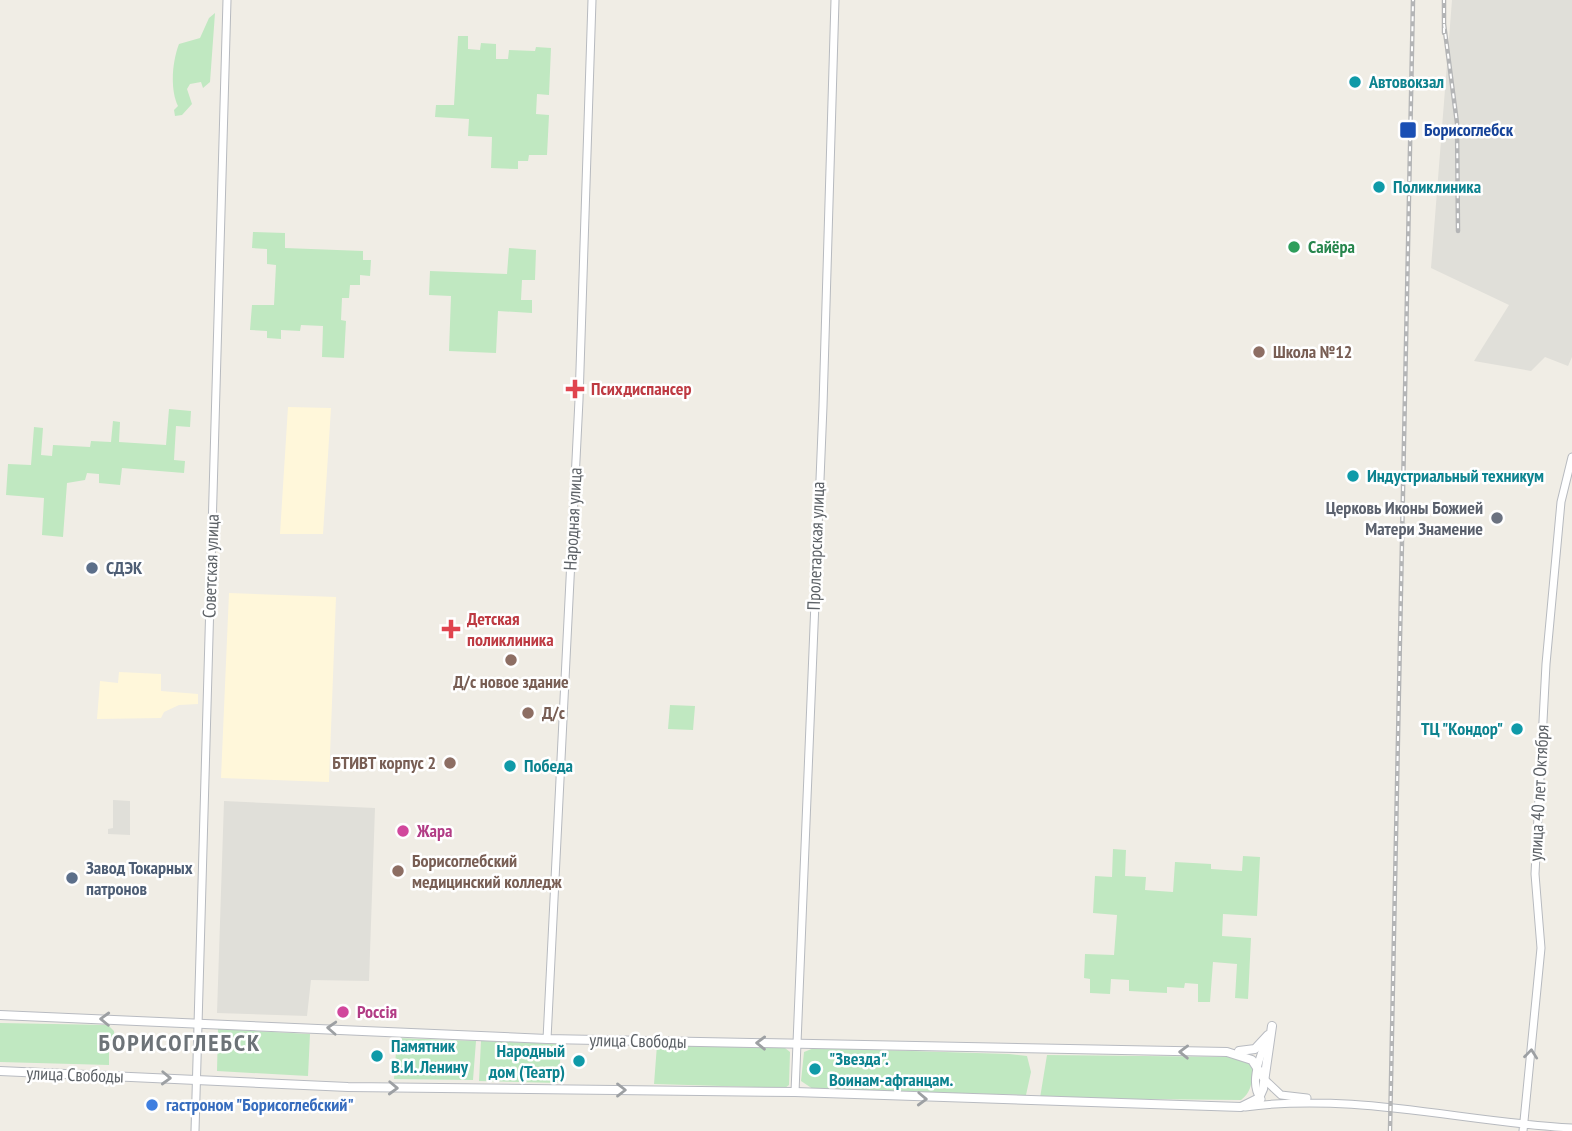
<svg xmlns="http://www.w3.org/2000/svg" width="1572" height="1131" font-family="'PT Sans Narrow',sans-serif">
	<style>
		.commercial { fill: #fff7da }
		.industrial { fill: #e0dfd9 }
		.green { fill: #c0e8c1 }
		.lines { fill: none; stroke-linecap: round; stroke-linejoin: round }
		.tertiary-casing { stroke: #b7babf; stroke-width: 9 }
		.secondary-casing { stroke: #b8bbc1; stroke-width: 10 }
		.tertiary { stroke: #fff; stroke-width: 7 }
		.secondary { stroke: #fff; stroke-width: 8 }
		.rail-casing { stroke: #b4b5b6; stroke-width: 4.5 }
		.rail { stroke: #fff; stroke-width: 2; stroke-dasharray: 5; stroke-linecap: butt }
		.oneway { stroke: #9da0a3 }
		.culture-dot { fill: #0f9aa8; stroke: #fff; stroke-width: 2.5 }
		.transit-dot { fill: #1a4fb4; stroke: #fff; stroke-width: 2.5 }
		.leisure-dot { fill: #2e9e5b; stroke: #fff; stroke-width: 2.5 }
		.education-dot { fill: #8d6e63; stroke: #fff; stroke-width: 2.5 }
		.health-dot { fill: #e0444e; stroke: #fff; stroke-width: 2.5 }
		.worship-dot { fill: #6b7280; stroke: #fff; stroke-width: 2.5 }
		.service-dot { fill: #5c6f8a; stroke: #fff; stroke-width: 2.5 }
		.hotel-dot { fill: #d1479c; stroke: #fff; stroke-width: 2.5 }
		.shop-dot { fill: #3f7fe0; stroke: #fff; stroke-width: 2.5 }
		.labels { text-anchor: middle; stroke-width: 5; stroke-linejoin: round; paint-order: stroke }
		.culture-label { font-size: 18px; font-weight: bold; fill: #0d838f; stroke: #fff; text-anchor: start }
		.transit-label { font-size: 18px; font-weight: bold; fill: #164399; stroke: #fff; text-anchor: start }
		.leisure-label { font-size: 18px; font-weight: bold; fill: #27864d; stroke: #fff; text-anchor: start }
		.education-label { font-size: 18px; font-weight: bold; fill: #785e54; stroke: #fff; text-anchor: start }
		.health-label { font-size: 18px; font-weight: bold; fill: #be3a42; stroke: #fff; text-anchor: start }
		.worship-label { font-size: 18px; font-weight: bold; fill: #5b616d; stroke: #fff; text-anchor: end }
		.street-label { font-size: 18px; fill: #5c6166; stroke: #fff }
		.service-label { font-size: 18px; font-weight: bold; fill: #4e5e75; stroke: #fff; text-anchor: start }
		.hotel-label { font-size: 18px; font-weight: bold; fill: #b23c85; stroke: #fff; text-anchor: start }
		.shop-label { font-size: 18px; font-weight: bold; fill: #366cbe; stroke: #fff; text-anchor: start }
		.district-label { font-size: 24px; font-weight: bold; letter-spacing: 2px; fill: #6d7378; stroke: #fff }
	</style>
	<rect width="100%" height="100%" fill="#f0ede5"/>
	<path class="commercial" d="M 288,407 L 331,408 L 323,534 L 280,534 Z
		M 229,593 L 336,597 L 329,782 L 221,778 Z
		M 119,672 L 161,674 L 161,691 L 198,694 L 198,704 L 179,705 L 164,712 L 161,718 L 97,719 L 100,681 L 118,683 Z"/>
	<path class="industrial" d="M 1452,0 L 1572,0 L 1572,357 L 1568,366 L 1545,357 L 1531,371 L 1474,361 L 1509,305 L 1431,268 Z
		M 113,800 L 130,801 L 130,835 L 108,834 L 108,829 L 113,828 Z
		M 224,801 L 375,808 L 369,981 L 311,980 L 307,1016 L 217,1013 Z"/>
	<path class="green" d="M 215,13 L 210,82 L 203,88 L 201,82 L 190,84 L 187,89 L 192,104 L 182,115 L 175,116 L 174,110 L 178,106 C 170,90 172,62 179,44 L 200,38 L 209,18 Z
		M 458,36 L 468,36 L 468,49 L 480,50 L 481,43 L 496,44 L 496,59 L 508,59 L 509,50 L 535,51 L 536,47 L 551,48 L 549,95 L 537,94 L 536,114 L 549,115 L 547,155 L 529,155 L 528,161 L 518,161 L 518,169 L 491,168 L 492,137 L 468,136 L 469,119 L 435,117 L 436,105 L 454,105 Z
		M 253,232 L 285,233 L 285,248 L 363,251 L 363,260 L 371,260 L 370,276 L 360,275 L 360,285 L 350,285 L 349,298 L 342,298 L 341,320 L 346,321 L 344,358 L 322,357 L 323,326 L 301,325 L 300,331 L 281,330 L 281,339 L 267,338 L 267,331 L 250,330 L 252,305 L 274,305 L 276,265 L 267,264 L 267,249 L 252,248 Z
		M 509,248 L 536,250 L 535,280 L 522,280 L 521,300 L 532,300 L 532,313 L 498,311 L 496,353 L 449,351 L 451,296 L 429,295 L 430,271 L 507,274 Z
		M 169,409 L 191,411 L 190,427 L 176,426 L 174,460 L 185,461 L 184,473 L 122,468 L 120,485 L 99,483 L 99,474 L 87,473 L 85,480 L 67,483 L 63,537 L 42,535 L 44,498 L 6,495 L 8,464 L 31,465 L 34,427 L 43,428 L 41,455 L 52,456 L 53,445 L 90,447 L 91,441 L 111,442 L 113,421 L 120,422 L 119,442 L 166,445 Z
		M 670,705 L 695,706 L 693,730 L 668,729 Z
		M 1113,849 L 1126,850 L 1125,876 L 1146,877 L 1145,890 L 1173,892 L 1175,862 L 1211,864 L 1211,869 L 1242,871 L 1243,856 L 1260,857 L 1257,916 L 1223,914 L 1222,936 L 1251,938 L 1248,999 L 1235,998 L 1237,964 L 1213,962 L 1210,1002 L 1198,1002 L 1198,984 L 1185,983 L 1184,988 L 1167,987 L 1167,993 L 1129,991 L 1129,980 L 1111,979 L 1110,994 L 1090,993 L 1090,979 L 1084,978 L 1085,954 L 1114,955 L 1117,915 L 1093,913 L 1095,876 L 1112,877 Z
		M 0,1023 L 108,1025 L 114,1031 L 115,1042 L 109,1047 L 109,1065 L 0,1062 Z
		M 218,1029 L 310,1034 L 308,1076 L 217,1071 Z
		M 397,1038 L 476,1041 L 473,1080 L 394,1079 Z
		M 481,1041 L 561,1044 L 559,1083 L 479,1081 Z
		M 657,1045 L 785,1048 L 790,1052 L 789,1085 L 785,1088 L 654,1084 Z
		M 814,1048 L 1009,1054 L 1027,1056 L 1031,1072 L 1026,1095 L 813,1089 L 801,1081 L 804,1052 Z
		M 1047,1055 L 1239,1057 L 1253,1065 C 1252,1079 1253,1091 1241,1100 L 1040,1098 Z"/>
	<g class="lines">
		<g class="tertiary-casing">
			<path id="tertiary" d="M 547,1039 L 579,400 L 592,0
				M 1264,1079 L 1281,1095 L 1307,1098
				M 795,1092 L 823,406 L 835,0
				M 1261,1099 C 1248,1083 1261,1055 1267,1038
				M 1245,1107 C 1355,1092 1462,1122 1572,1128
				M 195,1131 L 227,0
				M 1523,1131 L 1541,948 L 1535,874 L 1546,664 L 1561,502 L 1572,457"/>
		</g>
		<g class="secondary-casing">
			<path id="secondary" d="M 0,1015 L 547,1039 L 1227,1052 L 1252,1060 L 1263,1077
				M 1239,1051 L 1255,1049 L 1268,1035
				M 0,1071 L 348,1087 L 795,1092 L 1241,1107 L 1259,1098 L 1263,1089 L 1272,1026"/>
		</g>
		<use href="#tertiary" class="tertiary"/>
		<use href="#secondary" class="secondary"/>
		<g class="rail-casing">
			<path id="rail" d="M 1444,24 L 1457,123 L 1458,231
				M 1444,33 L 1444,0
				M 1390,1131 L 1413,0"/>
		</g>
		<use href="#rail" class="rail"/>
	</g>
	<defs><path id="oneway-chevron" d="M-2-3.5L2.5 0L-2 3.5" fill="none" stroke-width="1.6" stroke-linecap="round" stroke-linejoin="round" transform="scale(1.75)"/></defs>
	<g class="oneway">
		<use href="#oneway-chevron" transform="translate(105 1019) rotate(-178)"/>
		<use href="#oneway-chevron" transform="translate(332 1028) rotate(-177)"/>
		<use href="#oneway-chevron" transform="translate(761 1043) rotate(-179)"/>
		<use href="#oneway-chevron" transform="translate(1184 1052) rotate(-179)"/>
		<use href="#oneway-chevron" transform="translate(1531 1054) rotate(-84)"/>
		<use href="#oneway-chevron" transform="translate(166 1078) rotate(2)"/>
		<use href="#oneway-chevron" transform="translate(393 1088) rotate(2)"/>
		<use href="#oneway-chevron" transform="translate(621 1090)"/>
		<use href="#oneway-chevron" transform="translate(922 1099) rotate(2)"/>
	</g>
	<g class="culture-dot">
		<circle cx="1355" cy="82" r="7"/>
		<circle cx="1379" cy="187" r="7"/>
		<circle cx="1353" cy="476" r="7"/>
		<circle cx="1517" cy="729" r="7"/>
		<circle cx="510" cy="766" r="7"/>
		<circle cx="377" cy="1056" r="7"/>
		<circle cx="579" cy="1061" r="7"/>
		<circle cx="815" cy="1069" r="7"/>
	</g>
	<rect class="transit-dot" x="1399" y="121" width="18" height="18" rx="3.5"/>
	<circle class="leisure-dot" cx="1294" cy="247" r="7"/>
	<g class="education-dot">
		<circle cx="1259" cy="352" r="7"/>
		<circle cx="511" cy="660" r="7"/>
		<circle cx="528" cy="713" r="7"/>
		<circle cx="450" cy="763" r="7"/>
		<circle cx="398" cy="871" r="7"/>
	</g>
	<g class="health-dot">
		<path d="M571.5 378.5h7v7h7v7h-7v7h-7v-7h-7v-7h7z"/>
		<path d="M447.5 618.5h7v7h7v7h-7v7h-7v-7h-7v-7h7z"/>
	</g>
	<circle class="worship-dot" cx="1497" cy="518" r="7"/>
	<g class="service-dot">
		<circle cx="92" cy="568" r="7"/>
		<circle cx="72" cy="878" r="7"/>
	</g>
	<g class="hotel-dot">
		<circle cx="403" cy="831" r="7"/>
		<circle cx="343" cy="1012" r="7"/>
	</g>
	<circle class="shop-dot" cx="152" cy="1105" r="7"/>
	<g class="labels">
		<g class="culture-label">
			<text x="1369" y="88">Автовокзал</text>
			<text x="1393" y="193">Поликлиника</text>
			<text x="1367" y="482">Индустриальный техникум</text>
			<text x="1503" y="735" text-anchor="end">ТЦ "Кондор"</text>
			<text x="524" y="772">Победа</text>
			<text x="391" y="1052">Памятник<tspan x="391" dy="21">В.И. Ленину</tspan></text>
			<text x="565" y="1057" text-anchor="end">Народный<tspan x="565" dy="21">дом (Театр)</tspan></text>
			<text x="829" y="1065">"Звезда".<tspan x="829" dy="21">Воинам-афганцам.</tspan></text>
		</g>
		<g class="transit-label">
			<text x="1424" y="136">Борисоглебск</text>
		</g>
		<g class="leisure-label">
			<text x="1308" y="253">Сайёра</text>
		</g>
		<g class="education-label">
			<text x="1273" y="358">Школа №12</text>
			<text x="511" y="688" text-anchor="middle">Д/с новое здание</text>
			<text x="542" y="719">Д/с</text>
			<text x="436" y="769" text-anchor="end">БТИВТ корпус 2</text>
			<text x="412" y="867">Борисоглебский<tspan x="412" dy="21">медицинский колледж</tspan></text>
		</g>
		<g class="health-label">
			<text x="591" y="395">Психдиспансер</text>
			<text x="467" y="625">Детская<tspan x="467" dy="21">поликлиника</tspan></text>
		</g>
		<g class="worship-label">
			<text x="1483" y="514">Церковь Иконы Божией<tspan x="1483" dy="21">Матери Знамение</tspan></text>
		</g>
		<g class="street-label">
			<text transform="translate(573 519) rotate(-87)" y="6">Народная улица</text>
			<text transform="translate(816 546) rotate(-88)" y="6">Пролетарская улица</text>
			<text transform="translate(211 566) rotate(-88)" y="6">Советская улица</text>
			<text transform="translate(1539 793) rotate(-87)" y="6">улица 40 лет Октября</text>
			<text transform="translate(638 1041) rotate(1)" y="6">улица Свободы</text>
			<text transform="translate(75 1075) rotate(2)" y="6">улица Свободы</text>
		</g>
		<g class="service-label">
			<text x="106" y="574">СДЭК</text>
			<text x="86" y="874">Завод Токарных<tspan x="86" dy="21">патронов</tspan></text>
		</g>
		<g class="hotel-label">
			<text x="417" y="837">Жара</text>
			<text x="357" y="1018">Россiя</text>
		</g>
		<g class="shop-label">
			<text x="166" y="1111">гастроном "Борисоглебский"</text>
		</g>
		<g class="district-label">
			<text x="180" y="1051">БОРИСОГЛЕБСК</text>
		</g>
	</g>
</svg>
